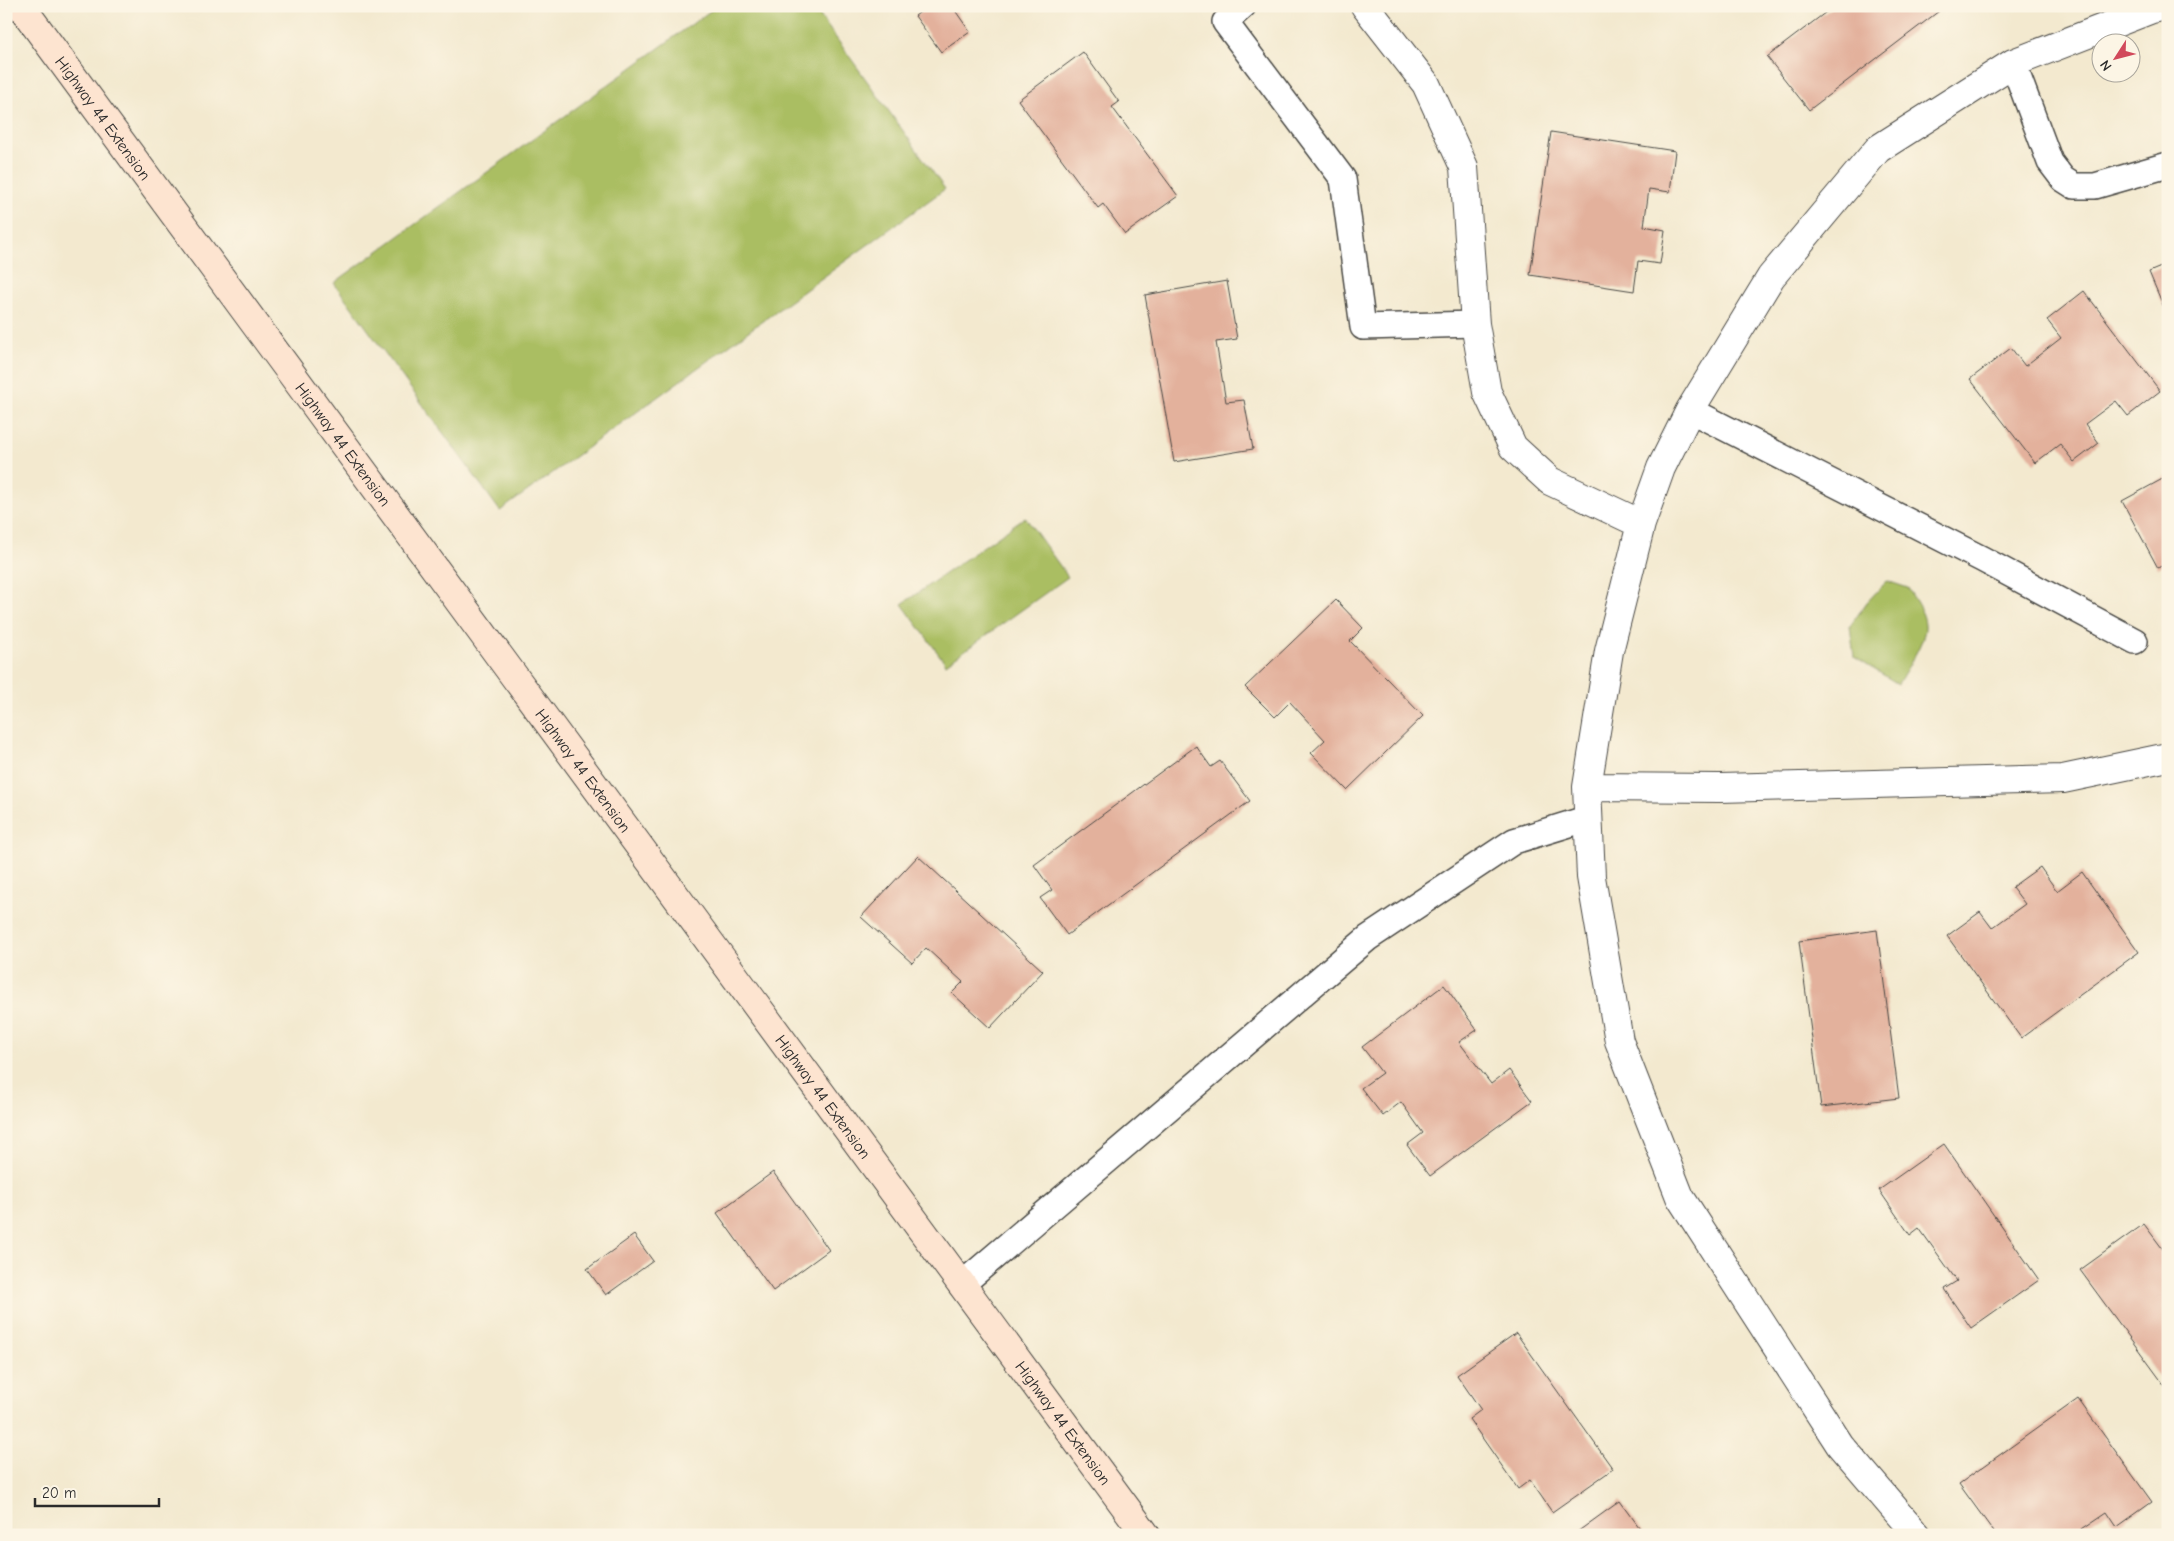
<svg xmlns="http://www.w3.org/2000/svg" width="2174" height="1541" font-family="'Comic Neue',sans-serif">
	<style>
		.green { fill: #aabe62; stroke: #6a7446 }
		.building { fill: #e3b19c }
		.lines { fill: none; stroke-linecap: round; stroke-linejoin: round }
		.lane-casing { stroke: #494844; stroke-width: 28 }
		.street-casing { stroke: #494844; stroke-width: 30 }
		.secondary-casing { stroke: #494844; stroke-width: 30 }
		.lane { stroke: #fff; stroke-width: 25 }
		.street { stroke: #fff; stroke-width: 28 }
		.secondary { stroke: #fde4d0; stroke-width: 28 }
		.labels { text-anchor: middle; stroke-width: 4.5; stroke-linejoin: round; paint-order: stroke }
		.street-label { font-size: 16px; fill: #2b2b2b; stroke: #fcf5e5 }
	</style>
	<rect width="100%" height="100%" fill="#fcf5e5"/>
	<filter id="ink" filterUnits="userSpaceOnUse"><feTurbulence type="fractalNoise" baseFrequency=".02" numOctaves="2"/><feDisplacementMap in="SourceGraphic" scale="10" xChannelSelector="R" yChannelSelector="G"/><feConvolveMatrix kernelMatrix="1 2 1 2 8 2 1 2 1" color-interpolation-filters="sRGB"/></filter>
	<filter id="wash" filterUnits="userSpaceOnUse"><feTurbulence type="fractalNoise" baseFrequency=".0096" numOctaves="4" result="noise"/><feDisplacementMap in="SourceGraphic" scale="20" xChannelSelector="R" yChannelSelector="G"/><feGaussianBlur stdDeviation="1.12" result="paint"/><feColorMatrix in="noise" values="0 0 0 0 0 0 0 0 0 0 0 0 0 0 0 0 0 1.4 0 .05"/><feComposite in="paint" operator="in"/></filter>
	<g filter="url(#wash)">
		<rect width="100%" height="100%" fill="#f3e9cf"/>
		<path class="green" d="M 717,6 L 813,6 L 945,189 L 500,511 L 334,283 Z
			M 1025,517 L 1068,577 L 946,664 L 902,604 Z
			M 1887,581 L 1908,588 C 1914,599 1924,611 1925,624 C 1927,640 1906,669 1898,684 L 1854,657 L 1850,626 L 1867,602 Z"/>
		<g id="blocks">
			<path class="building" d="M 928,6 L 952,6 L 970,32 L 941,52 L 915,16 Z
				M 1834,6 L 1936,6 L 1939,11 L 1809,110 L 1767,57 Z
				M 1083,52 L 1119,102 L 1112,107 L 1178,196 L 1125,234 L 1103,204 L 1098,208 L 1018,100 Z
				M 1551,132 L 1675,151 L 1670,192 L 1649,189 L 1644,226 L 1665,230 L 1660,264 L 1638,261 L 1634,291 L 1530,275 Z
				M 2168,264 L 2168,317 L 2149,272 Z
				M 1227,281 L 1237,339 L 1216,342 L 1226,402 L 1244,400 L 1253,449 L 1174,462 L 1145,295 Z
				M 2084,291 L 2160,391 L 2128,416 L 2116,401 L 2085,424 L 2099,443 L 2074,462 L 2060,444 L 2035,463 L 1970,379 L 2011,348 L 2025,366 L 2061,338 L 2047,320 Z
				M 2168,476 L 2168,562 L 2158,568 L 2122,501 Z
				M 1336,600 L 1363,628 L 1350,641 L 1423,716 L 1347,790 L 1311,753 L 1325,740 L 1290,702 L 1275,717 L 1245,687 Z
				M 1196,746 L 1211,767 L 1220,761 L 1250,801 L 1067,935 L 1040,898 L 1052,890 L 1034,865 Z
				M 918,856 L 1043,971 L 990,1028 L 952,993 L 963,982 L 926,948 L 912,963 L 861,917 Z
				M 2040,867 L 2057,891 L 2082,872 L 2139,952 L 2021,1038 L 1947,936 L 1980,912 L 1992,928 L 2025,904 L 2012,887 Z
				M 1877,930 L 1899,1098 L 1821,1107 L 1799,941 Z
				M 1444,985 L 1477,1030 L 1459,1042 L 1491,1084 L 1509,1070 L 1532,1101 L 1430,1176 L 1407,1145 L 1423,1133 L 1401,1102 L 1383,1116 L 1361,1088 L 1382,1073 L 1362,1047 Z
				M 1944,1144 L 2039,1280 L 1971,1328 L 1944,1289 L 1957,1281 L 1919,1228 L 1910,1235 L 1879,1190 Z
				M 773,1172 L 829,1250 L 773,1291 L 717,1213 Z
				M 2144,1224 L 2168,1256 L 2168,1390 L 2080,1270 Z
				M 634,1235 L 653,1261 L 606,1295 L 587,1269 Z
				M 1516,1333 L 1613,1469 L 1552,1512 L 1530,1480 L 1518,1489 L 1469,1419 L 1481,1410 L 1457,1375 Z
				M 2078,1399 L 2152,1502 L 2117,1527 L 2107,1512 L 2076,1533 L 2078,1535 L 1996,1535 L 1959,1484 Z
				M 1620,1501 L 1645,1535 L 1573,1535 Z"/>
		</g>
	</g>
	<g filter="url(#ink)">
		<use href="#blocks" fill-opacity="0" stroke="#494844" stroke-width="1"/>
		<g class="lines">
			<g class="lane-casing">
				<path id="lane" d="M 1243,6 L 1225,22 L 1343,179 L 1363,327 L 1475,324
					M 2013,63 L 2050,162 L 2063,179 L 2074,186 L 2095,186 L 2168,165
					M 1690,410 L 1982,559 L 2135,641
					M 961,1285 L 1368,938 L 1514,841 L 1589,818"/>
			</g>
			<g class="street-casing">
				<path id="street" d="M 1365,6 L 1426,84 L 1464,167 L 1475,324 L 1487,392 L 1513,447 L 1550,481 L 1641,524
					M 1587,787 L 1720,788 L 2063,779 L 2168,757
					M 1917,1535 L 1840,1445 L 1680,1197 L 1619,1041 L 1591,877 L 1587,787 L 1609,651 L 1641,524 L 1661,468 L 1690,410 L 1771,277 L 1878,149 L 2013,63 L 2152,9 L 2166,6"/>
			</g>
			<g class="secondary-casing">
				<g id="secondary">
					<path id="s1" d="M 21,6 L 1146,1535"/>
				</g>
			</g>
			<use href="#lane" class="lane"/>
			<use href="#street" class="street"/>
			<use href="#secondary" class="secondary"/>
		</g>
	</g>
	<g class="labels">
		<g class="street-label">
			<text dy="6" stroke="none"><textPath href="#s1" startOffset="139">Highway 44 Extension</textPath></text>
			<text dy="6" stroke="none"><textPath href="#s1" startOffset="544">Highway 44 Extension</textPath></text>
			<text dy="6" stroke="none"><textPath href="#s1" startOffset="949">Highway 44 Extension</textPath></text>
			<text dy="6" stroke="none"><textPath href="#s1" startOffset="1354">Highway 44 Extension</textPath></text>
			<text dy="6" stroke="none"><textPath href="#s1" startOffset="1759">Highway 44 Extension</textPath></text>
		</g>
	</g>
	<rect width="2174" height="1541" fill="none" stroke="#fcf5e5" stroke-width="25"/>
	<g transform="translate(2116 58) rotate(234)"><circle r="24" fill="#fcf5e5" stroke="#a8a49b"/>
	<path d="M0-4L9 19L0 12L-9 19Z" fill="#d1495b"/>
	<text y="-8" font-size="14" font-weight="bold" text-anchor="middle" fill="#2b2b2b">N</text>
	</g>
	<path d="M35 1498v8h124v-8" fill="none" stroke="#2b2b2b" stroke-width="2.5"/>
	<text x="42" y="1498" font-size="15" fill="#2b2b2b" stroke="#fcf5e5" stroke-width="4" paint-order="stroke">20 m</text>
</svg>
